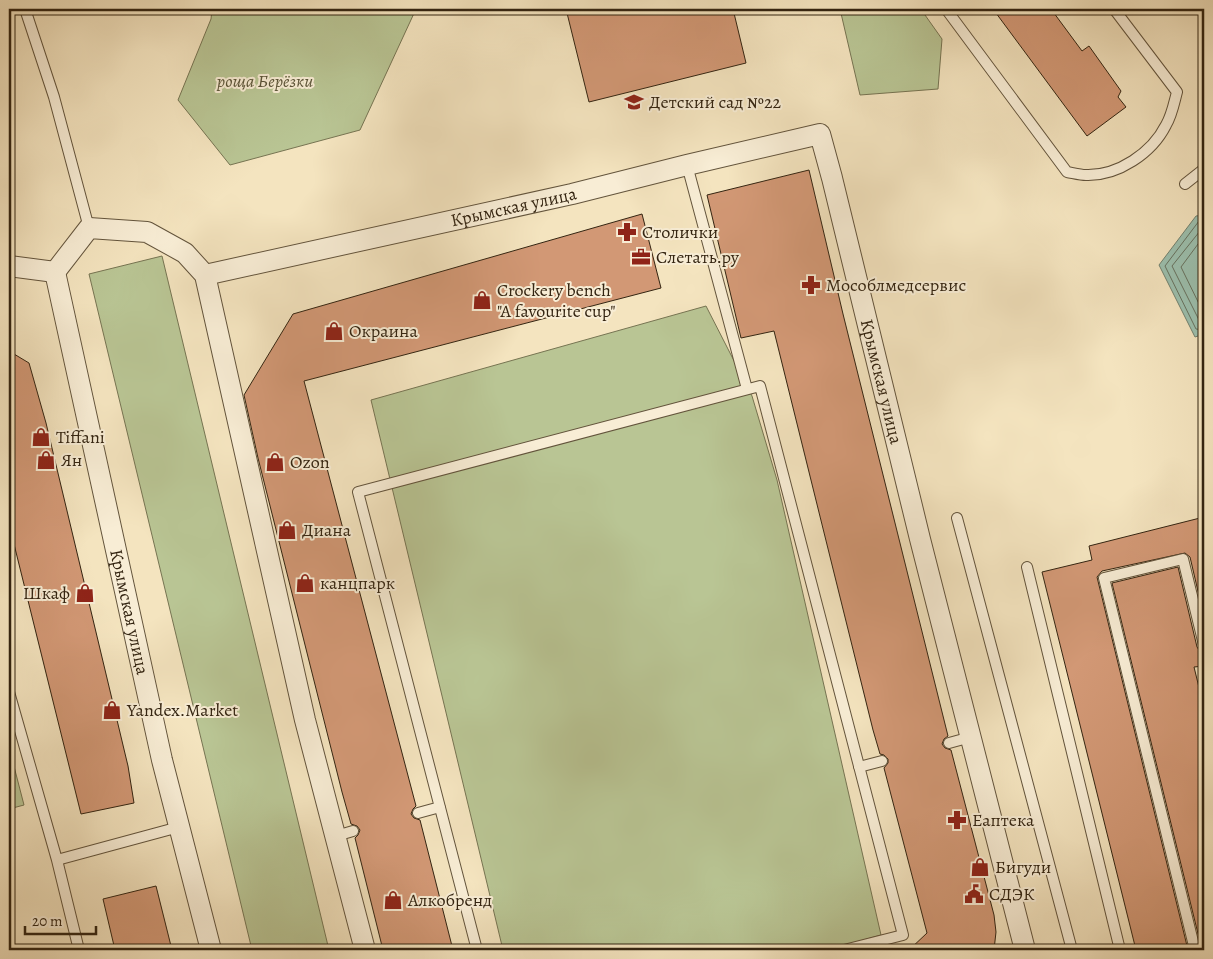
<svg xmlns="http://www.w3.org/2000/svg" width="1213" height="959" font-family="Alegreya,serif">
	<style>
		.green { fill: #b9c594; stroke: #767452 }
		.water { fill: #9cbfad; stroke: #72816f }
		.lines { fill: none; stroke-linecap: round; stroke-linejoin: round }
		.shore { stroke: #68725f; stroke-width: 1 }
		.building { fill: #d29875; stroke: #332411 }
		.lane-casing { stroke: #63543c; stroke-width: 12 }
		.street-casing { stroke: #63543c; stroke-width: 22 }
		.lane { stroke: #f8edd5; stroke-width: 10 }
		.street { stroke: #f8edd5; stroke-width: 20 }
		.labels { text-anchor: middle; stroke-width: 4; stroke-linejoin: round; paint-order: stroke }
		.park-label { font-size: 18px; font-style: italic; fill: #5b5438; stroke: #f8edd5 }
		.poi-label { font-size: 18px; fill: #332411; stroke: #f8edd5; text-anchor: start }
		.street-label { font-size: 18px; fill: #332411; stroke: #f8edd5 }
	</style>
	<rect width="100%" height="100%" fill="#f4e4bf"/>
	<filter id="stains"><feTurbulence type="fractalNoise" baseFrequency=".004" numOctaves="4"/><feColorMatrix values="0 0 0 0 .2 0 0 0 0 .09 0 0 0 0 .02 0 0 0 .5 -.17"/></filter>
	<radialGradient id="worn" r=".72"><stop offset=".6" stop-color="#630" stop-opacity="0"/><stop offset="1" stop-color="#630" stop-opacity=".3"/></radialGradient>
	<path class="green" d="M 212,9 L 416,9 L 360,130 L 230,165 L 178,100 L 211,19 Z
		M 840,9 L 925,9 L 925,15 L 942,39 L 938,89 L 860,95 Z
		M 162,256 L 329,950 L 252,950 L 89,274 Z
		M 706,306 L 752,396 L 777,480 L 881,935 L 828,950 L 503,950 L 371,400 Z
		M 9,747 L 24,805 L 9,809 Z"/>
	<path class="water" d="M 1204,215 L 1204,334 L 1195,337 L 1159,265 L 1196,216 Z"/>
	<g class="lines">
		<path class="shore" d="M 1204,220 L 1199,221 L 1165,266 L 1196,329 L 1204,330
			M 1204,226 L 1172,266 L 1200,322 L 1204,323
			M 1204,236 L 1181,267 L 1204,314"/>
	</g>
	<path class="building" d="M 566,9 L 733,9 L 746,63 L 589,102 Z
		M 993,9 L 1051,9 L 1082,51 L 1089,46 L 1121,91 L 1118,97 L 1126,107 L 1087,136 Z
		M 809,170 L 843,314 L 948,736 L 944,739 L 942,744 L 945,748 L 951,750 L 994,915 L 996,932 L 994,950 L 909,950 L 927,933 L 884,768 L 888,763 L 888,759 L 884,755 L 880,754 L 873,730 L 774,331 L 741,338 L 707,195 Z
		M 642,214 L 661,288 L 304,381 L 416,806 L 413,809 L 411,814 L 414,818 L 420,820 L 453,950 L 383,950 L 355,838 L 358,835 L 360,830 L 357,826 L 351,824 L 342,792 L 258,458 L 244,395 L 293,314 Z
		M 9,351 L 29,363 L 46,423 L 128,766 L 134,803 L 81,814 L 9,524 Z
		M 1204,517 L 1204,617 L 1190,557 L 1185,553 L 1102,571 L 1097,577 L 1188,950 L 1136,950 L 1042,572 L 1092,560 L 1089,546 Z
		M 1178,567 L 1197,647 L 1199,650 L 1204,652 L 1204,666 L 1194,667 L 1204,708 L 1204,950 L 1202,950 L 1112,583 Z
		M 156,886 L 172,950 L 115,950 L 103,899 Z"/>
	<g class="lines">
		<g class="lane-casing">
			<path id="lane" d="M 25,9 L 54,97 L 89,228
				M 946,9 L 1067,172 C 1073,173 1080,175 1086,175 C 1118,176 1152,153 1166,125 C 1172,115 1174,103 1177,92 L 1114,9
				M 687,165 L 747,389
				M 1185,184 L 1204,169
				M 957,518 L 1072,950
				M 1027,567 L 1120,950
				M 9,692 L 57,860 L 179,827
				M 949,743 L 971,737
				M 859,767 L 882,761
				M 418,813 L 440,807
				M 336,836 L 353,831
				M 57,860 L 79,950
				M 477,950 L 358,492 L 760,386 L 903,935 L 844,950
				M 1195,950 L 1104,578 L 1183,559 L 1204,645"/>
		</g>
		<g class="street-casing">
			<g id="street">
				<path d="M 9,266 L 55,272"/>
				<path d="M 55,272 L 89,228 L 147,232 L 185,253 L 205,275 L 305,720 L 365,950"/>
				<path id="s1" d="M 55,272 L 162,760 L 211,950"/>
				<path id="s2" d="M 205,275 L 572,194 L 687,165 L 820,134 L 832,178 L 920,539 L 1025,950"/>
			</g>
		</g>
		<use href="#lane" class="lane"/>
		<use href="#street" class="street"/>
	</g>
	<defs>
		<g id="school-bare" transform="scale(1.5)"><path d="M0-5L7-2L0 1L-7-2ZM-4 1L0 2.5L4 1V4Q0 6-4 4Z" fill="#8f2418" stroke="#f8edd5" stroke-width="2.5" paint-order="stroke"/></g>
		<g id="pharmacy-bare" transform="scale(1.5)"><path d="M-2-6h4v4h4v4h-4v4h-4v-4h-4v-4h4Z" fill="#8f2418" stroke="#f8edd5" stroke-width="2.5" paint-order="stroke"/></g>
		<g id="office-bare" transform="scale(1.5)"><path d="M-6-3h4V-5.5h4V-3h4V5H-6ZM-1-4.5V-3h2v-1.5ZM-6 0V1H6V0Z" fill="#8f2418" stroke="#f8edd5" stroke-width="2.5" paint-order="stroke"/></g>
		<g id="shop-bare" transform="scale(1.5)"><path d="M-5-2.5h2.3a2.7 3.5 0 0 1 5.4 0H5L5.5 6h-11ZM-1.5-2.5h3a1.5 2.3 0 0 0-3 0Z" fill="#8f2418" stroke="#f8edd5" stroke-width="2.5" paint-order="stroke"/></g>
		<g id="civic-bare" transform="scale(1.5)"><path d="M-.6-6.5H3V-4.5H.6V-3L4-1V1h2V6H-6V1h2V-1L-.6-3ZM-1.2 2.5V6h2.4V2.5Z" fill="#8f2418" stroke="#f8edd5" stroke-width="2.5" paint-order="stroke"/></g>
	</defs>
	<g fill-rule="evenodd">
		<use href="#school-bare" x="634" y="102"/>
		<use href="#pharmacy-bare" x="627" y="232"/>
		<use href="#office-bare" x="641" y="257"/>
		<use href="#pharmacy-bare" x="811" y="285"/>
		<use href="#shop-bare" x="482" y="300"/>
		<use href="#shop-bare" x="334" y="331"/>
		<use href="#shop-bare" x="41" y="437"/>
		<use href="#shop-bare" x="46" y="460"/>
		<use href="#shop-bare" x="275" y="462"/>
		<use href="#shop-bare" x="287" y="530"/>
		<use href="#shop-bare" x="305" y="583"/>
		<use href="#shop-bare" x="85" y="593"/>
		<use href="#shop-bare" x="112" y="710"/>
		<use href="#pharmacy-bare" x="957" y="820"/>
		<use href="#shop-bare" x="980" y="867"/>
		<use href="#civic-bare" x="974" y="894"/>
		<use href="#shop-bare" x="393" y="900"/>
	</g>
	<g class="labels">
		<g class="park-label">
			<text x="265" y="87">роща Берёзки</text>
		</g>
		<g class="poi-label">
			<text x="649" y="108">Детский сад №22</text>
			<text x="642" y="238">Столички</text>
			<text x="656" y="263">Слетать.ру</text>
			<text x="826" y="291">Мособлмедсервис</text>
			<text x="497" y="296">Crockery bench<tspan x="497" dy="21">"A favourite cup"</tspan></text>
			<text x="349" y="337">Окраина</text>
			<text x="56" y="443">Tiffani</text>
			<text x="61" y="466">Ян</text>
			<text x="290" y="468">Ozon</text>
			<text x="302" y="536">Диана</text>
			<text x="320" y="589">канцпарк</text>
			<text x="70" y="599" text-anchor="end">Шкаф</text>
			<text x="127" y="716">Yandex.Market</text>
			<text x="972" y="826">Еаптека</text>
			<text x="995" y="873">Бигуди</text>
			<text x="989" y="900">СДЭК</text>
			<text x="408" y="906">Алкобренд</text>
		</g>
		<g class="street-label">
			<text dy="6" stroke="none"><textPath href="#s2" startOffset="316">Крымская улица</textPath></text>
			<text dy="6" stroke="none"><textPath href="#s2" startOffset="886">Крымская улица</textPath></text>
			<text dy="6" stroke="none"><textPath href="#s1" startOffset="348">Крымская улица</textPath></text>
		</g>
	</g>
	<rect width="1213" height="959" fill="none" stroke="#f4e4bf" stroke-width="30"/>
	<rect x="10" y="10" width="1193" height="939" fill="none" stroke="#332411" stroke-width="2.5"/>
	<rect x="15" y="15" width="1183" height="929" fill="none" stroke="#332411"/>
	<path d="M25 926v8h71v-8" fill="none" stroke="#332411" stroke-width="2.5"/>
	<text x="32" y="926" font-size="15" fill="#332411" stroke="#f8edd5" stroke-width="4" paint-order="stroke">20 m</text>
	<rect width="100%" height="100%" filter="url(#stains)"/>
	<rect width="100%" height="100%" fill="url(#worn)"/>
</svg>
